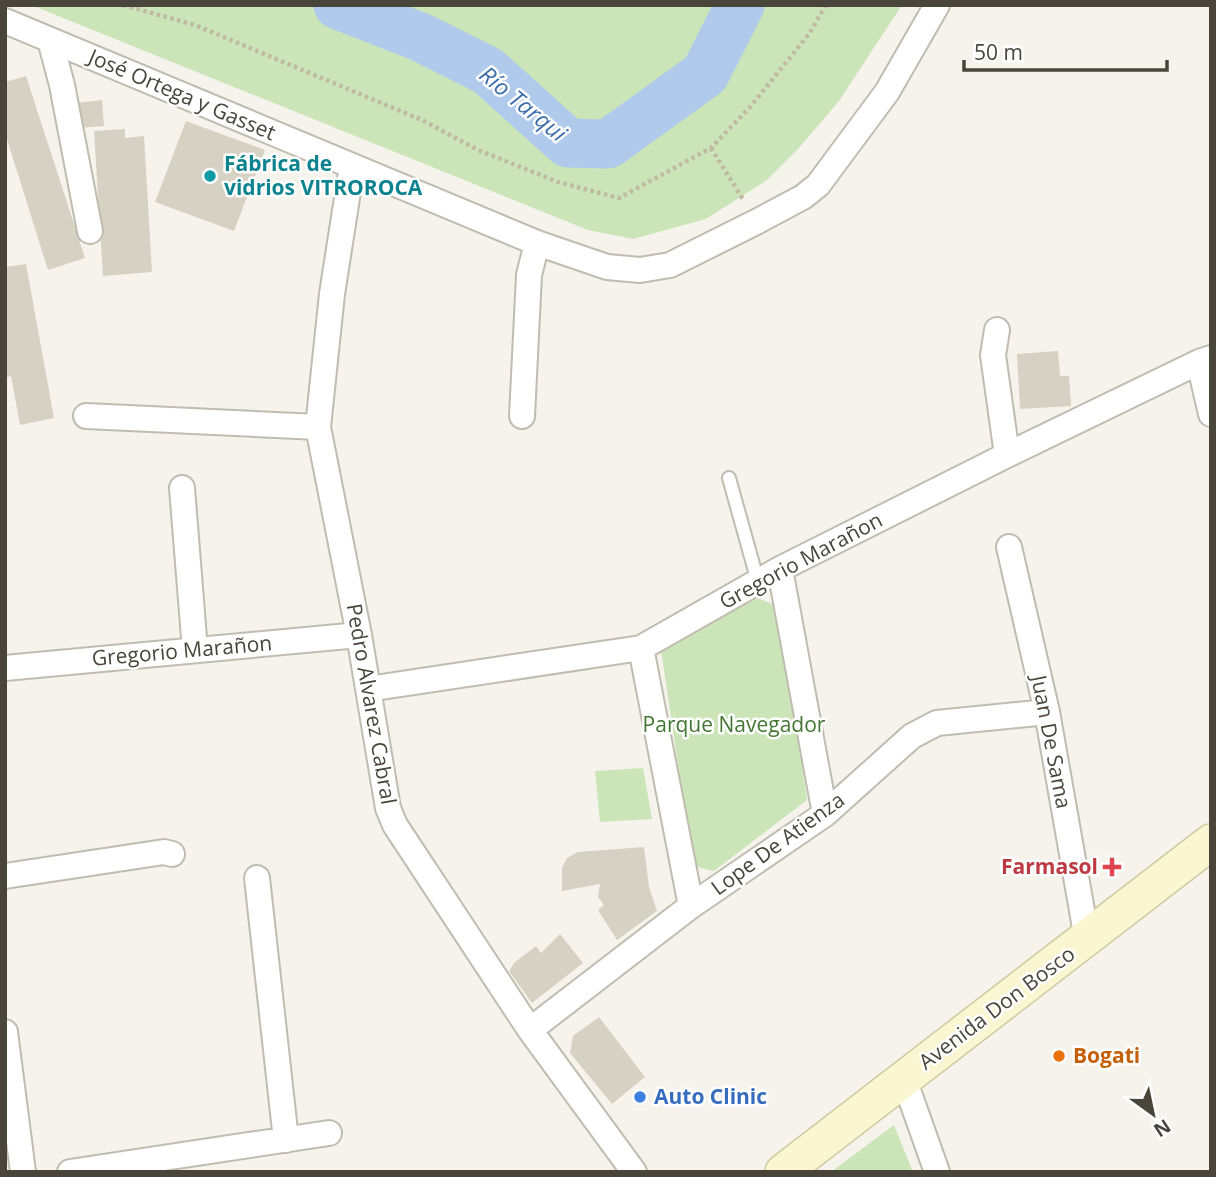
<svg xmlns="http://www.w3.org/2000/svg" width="1216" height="1177" font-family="'Open Sans',sans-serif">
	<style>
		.green { fill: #cbe5b9 }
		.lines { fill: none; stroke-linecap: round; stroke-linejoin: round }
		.river { stroke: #afcaeb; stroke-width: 49 }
		.building { fill: #d5d1c3 }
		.lane-casing { stroke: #c0bcaf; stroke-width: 16 }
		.street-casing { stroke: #c0bcaf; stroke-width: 28 }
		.secondary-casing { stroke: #d0caa0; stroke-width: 38 }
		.path { stroke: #c0baa2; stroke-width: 4.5; stroke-dasharray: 3.5 3.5; stroke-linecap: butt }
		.lane { stroke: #fff; stroke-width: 12 }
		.street { stroke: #fff; stroke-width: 24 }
		.secondary { stroke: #faf6d1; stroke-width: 35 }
		.culture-dot { fill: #0f9aa8; stroke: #fff; stroke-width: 2.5 }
		.health-dot { fill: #e0444e; stroke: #fff; stroke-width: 2.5 }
		.food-dot { fill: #e8710a; stroke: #fff; stroke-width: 2.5 }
		.shop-dot { fill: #3f7fe0; stroke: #fff; stroke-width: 2.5 }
		.labels { text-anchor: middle; stroke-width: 5; stroke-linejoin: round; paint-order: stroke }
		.street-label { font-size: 21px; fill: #49453a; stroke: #fff }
		.culture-label { font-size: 21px; font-weight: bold; fill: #0d838f; stroke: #fff; text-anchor: start }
		.park-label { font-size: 21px; fill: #427632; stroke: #fff }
		.health-label { font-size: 21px; font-weight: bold; fill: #be3a42; stroke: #fff; text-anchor: end }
		.food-label { font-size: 21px; font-weight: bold; fill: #c56008; stroke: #fff; text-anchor: start }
		.shop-label { font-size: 21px; font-weight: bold; fill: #366cbe; stroke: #fff; text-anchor: start }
		.water-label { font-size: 23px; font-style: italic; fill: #3c6dac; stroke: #fff }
	</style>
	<rect width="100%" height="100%" fill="#f5f3ec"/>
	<path class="green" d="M 31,5 L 902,5 L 839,101 L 798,149 L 767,180 L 706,219 L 633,239 L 588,230 Z
		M 758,598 L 779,607 L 807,800 L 714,871 L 693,866 L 661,650 Z
		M 643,768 L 652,819 L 600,822 L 595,771 Z
		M 894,1125 L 913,1172 L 831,1172 Z"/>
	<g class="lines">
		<path class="river" d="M 338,5 L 420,37 L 488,71 L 568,143 L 608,144 L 705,74 L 740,5"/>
	</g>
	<path class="building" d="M 26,76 L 85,258 L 48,270 L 5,133 L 5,82 Z
		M 102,100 L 104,126 L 78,128 L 76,103 Z
		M 186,121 L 265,150 L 234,231 L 155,202 Z
		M 125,129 L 125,138 L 144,136 L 152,272 L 103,276 L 94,131 Z
		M 26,264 L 54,418 L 20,425 L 11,376 L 5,378 L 5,267 Z
		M 1058,351 L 1060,376 L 1069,376 L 1071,406 L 1020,409 L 1017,354 Z
		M 644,847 L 649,887 L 657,911 L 617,940 L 598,910 L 604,905 L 598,897 L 600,884 L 562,891 L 562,868 L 567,858 L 578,852 Z
		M 560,934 L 583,963 L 532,1003 L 509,971 L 515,962 L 536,946 L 541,953 Z
		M 599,1017 L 645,1077 L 612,1104 L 570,1053 L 573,1036 Z"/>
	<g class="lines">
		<g class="lane-casing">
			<path id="lane" d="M 729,478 L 758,582"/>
		</g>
		<g class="street-casing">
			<path id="street" d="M 5,21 L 537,243 L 607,267 L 640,270 L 670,265 L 758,221 L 803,197 L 818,185 L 887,92 L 937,5
				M 50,40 L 62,85 L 90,231
				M 352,166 L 332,294 L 318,427 L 359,635 L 388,808 L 395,825 L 530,1030 L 634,1172
				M 997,330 L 993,355 L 1007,455
				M 1199,362 L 1211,414
				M 86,416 L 318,427
				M 522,416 L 529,275 L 537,243
				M 182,488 L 195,650
				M 1009,547 L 1047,712 L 1087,939
				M 780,569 L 825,814
				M 641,648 L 691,906
				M 5,668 L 359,635
				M 368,689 L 641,648 L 780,569 L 1007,455 L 1199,362 L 1211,358
				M 5,876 L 164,852 L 172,854
				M 257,878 L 286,1140
				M 530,1030 L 691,906 L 825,814 L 912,736 L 937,723 L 1047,712
				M 5,1032 L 23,1172
				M 904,1079 L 937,1172
				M 70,1172 L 329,1133"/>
		</g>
		<g class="secondary-casing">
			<path id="secondary" d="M 783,1172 L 1211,842"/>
		</g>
		<path class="path" d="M 123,5 L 195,25 L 422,120 L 478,150 L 558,182 L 619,198 L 711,148 L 751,106 L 809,34 L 826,5
			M 711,148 L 744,201"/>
		<use href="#lane" class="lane"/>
		<use href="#street" class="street"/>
		<use href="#secondary" class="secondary"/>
	</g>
	<circle class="culture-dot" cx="210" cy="176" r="7"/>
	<path class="health-dot" d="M1108.5 856.5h7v7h7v7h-7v7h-7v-7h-7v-7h7z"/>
	<circle class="food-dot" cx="1059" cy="1056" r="7"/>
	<circle class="shop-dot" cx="640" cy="1097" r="7"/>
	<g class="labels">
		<g class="street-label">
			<text transform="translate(182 95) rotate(23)" y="7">José Ortega y Gasset</text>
			<text transform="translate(801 561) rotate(-28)" y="7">Gregorio Marañon</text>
			<text transform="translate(182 651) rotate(-5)" y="7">Gregorio Marañon</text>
			<text transform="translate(371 704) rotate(80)" y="7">Pedro Alvarez Cabral</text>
			<text transform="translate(1051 742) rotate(79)" y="7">Juan De Sama</text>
			<text transform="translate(778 844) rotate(-36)" y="7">Lope De Atienza</text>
			<text transform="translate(997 1008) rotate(-37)" y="7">Avenida Don Bosco</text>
		</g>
		<g class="culture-label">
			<text x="224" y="171">Fábrica de<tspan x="224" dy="24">vidrios VITROROCA</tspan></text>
		</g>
		<g class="park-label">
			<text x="734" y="732">Parque Navegador</text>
		</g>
		<g class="health-label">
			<text x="1098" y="874">Farmasol</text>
		</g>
		<g class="food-label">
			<text x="1073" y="1063">Bogati</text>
		</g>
		<g class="shop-label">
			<text x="654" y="1104">Auto Clinic</text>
		</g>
		<g class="water-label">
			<text transform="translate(523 104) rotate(39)" y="8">Río Tarqui</text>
		</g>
	</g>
	<rect width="1216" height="1177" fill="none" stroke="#49453a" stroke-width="14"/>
	<g transform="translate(1153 1114) rotate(147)" stroke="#ffffff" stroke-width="5" paint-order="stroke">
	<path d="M0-5L12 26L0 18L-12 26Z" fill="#49453a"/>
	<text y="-10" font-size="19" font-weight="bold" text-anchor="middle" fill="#49453a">N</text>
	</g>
	<path d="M964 60v10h203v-10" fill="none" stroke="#49453a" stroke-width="3.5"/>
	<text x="974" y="60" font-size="21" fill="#49453a" stroke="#ffffff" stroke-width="5" paint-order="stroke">50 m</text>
</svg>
